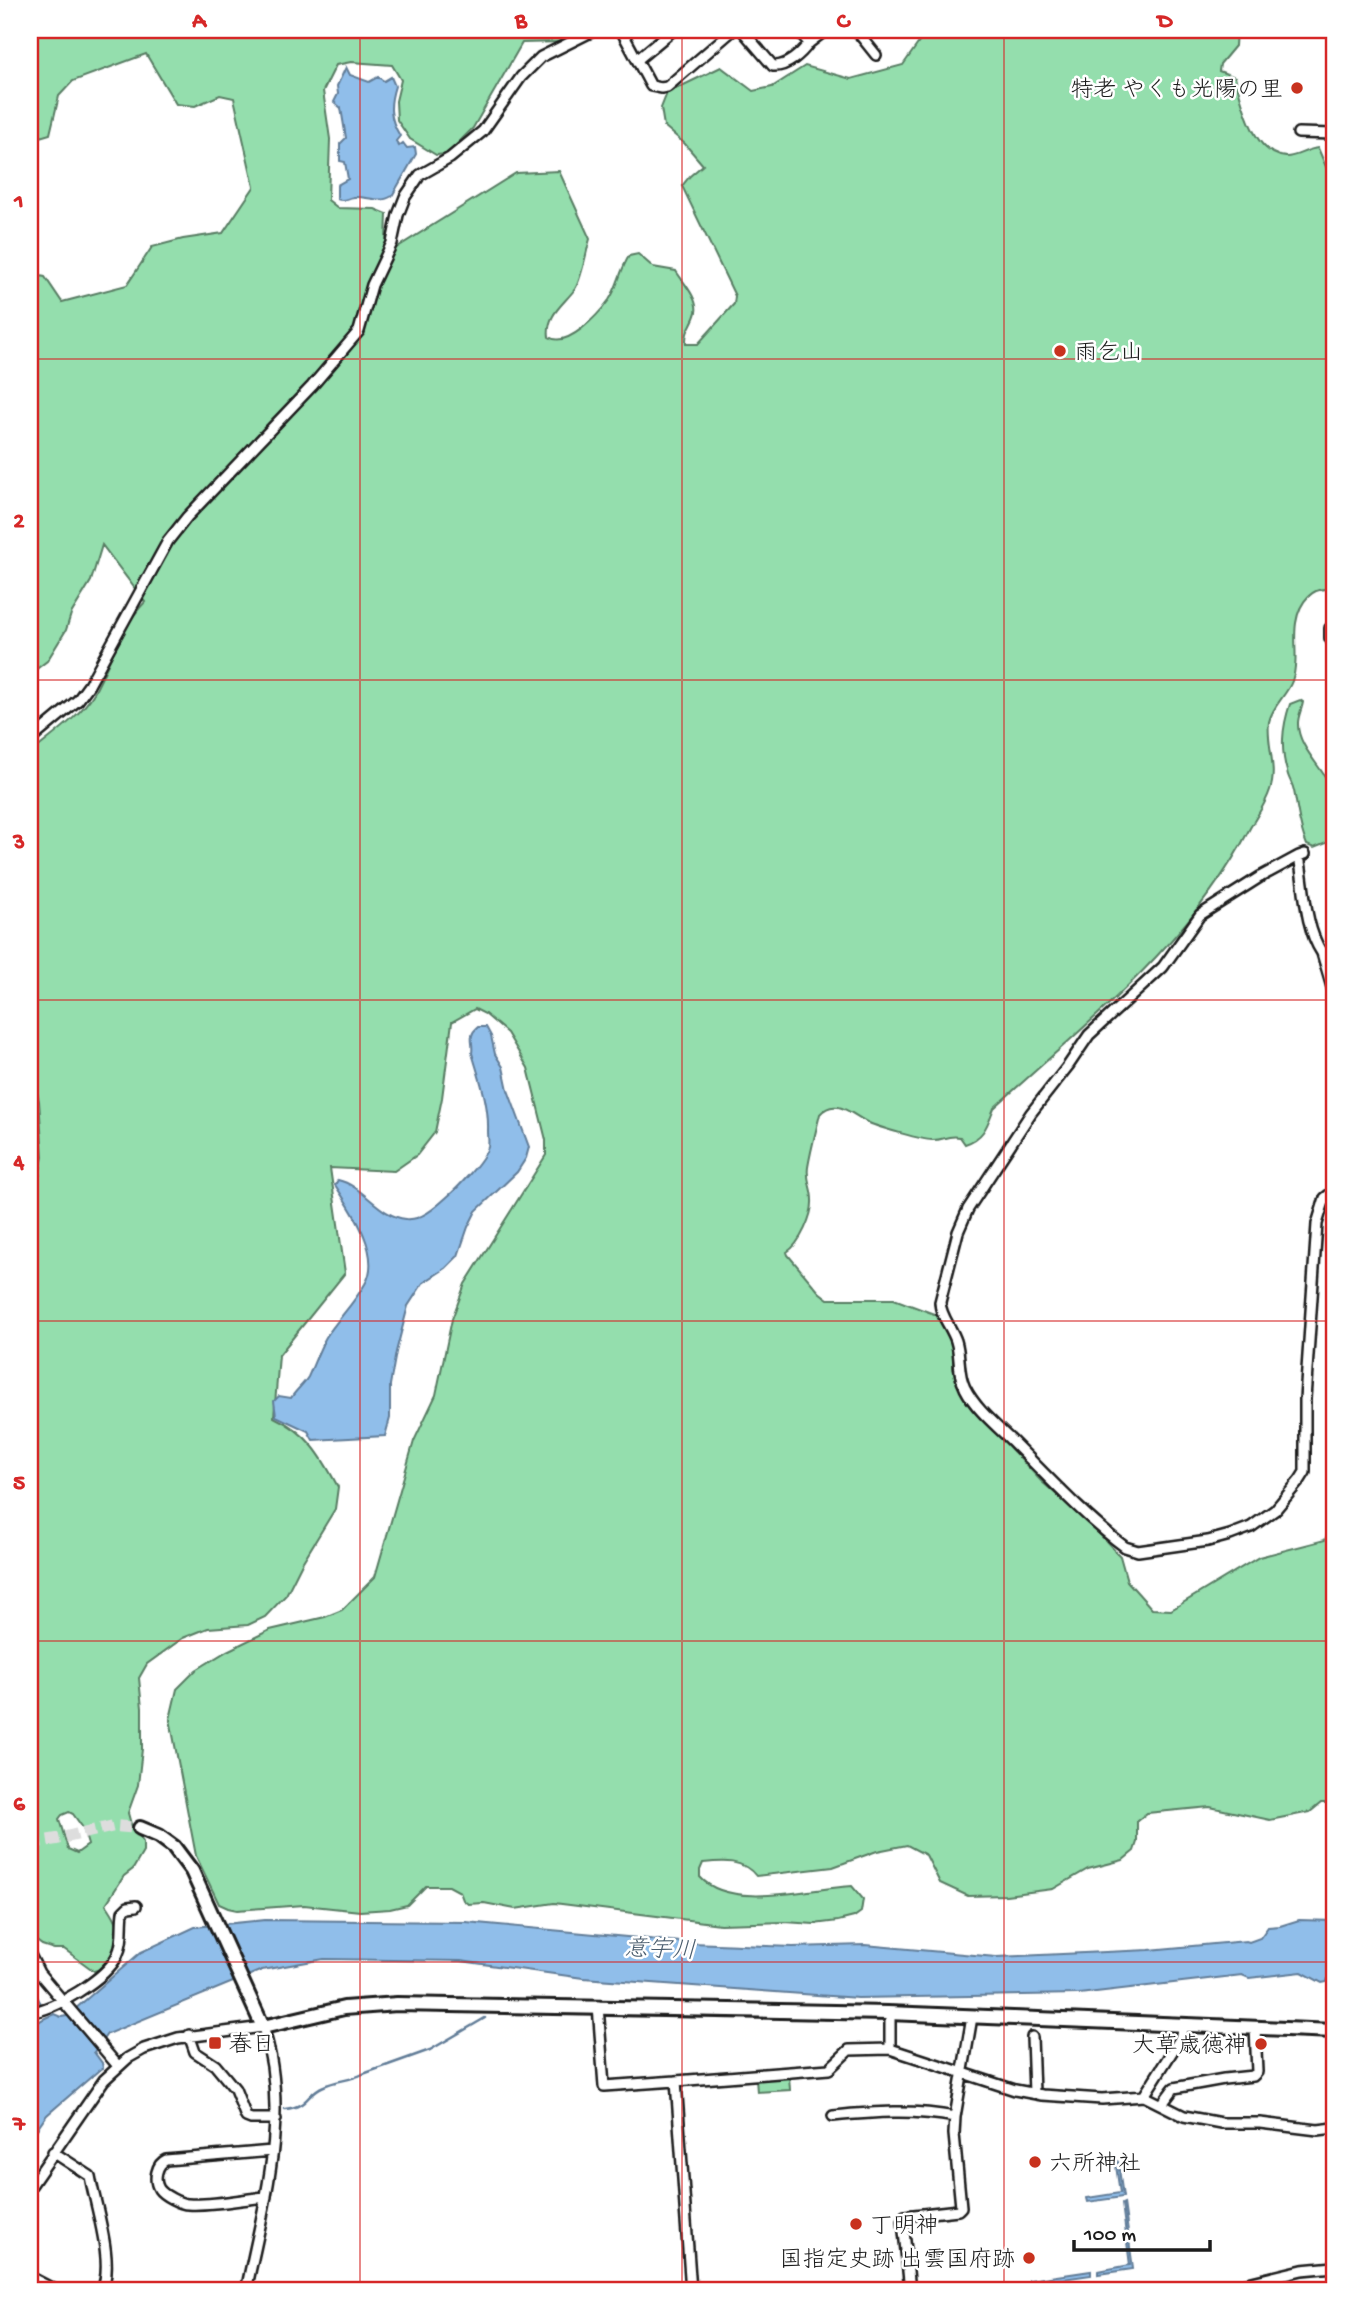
<svg xmlns="http://www.w3.org/2000/svg" width="1364" height="2321" font-family="'Gochi Hand','Klee One',sans-serif">
	<style>
		.green { fill: #94dead; stroke: #587d64; stroke-width: 2; fill-rule: evenodd }
		.water { fill: #90beea; stroke: #627d98; stroke-width: 2 }
		.lines { fill: none; stroke-linecap: round; stroke-linejoin: round }
		.stream { stroke: #627d98; stroke-width: 2.5 }
		.tertiary-tunnel { stroke: #ddd; stroke-width: 12; stroke-dasharray: 12 6; stroke-linecap: butt }
		.minor-casing { stroke: #1c1c1c; stroke-width: 14 }
		.tertiary-casing { stroke: #1c1c1c; stroke-width: 18 }
		.minor { stroke: #fff; stroke-width: 9 }
		.tertiary { stroke: #fff; stroke-width: 12 }
		.grid { fill: none; stroke: #d62828; stroke-width: 2; stroke-opacity: 0.55 }
		.poi-dot { fill: #c8321e; stroke: #fff; stroke-width: 2.5 }
		.labels { text-anchor: middle; stroke-width: 5; stroke-linejoin: round; paint-order: stroke }
		.poi-label { font-size: 23px; fill: #1c1c1c; stroke: #fff; text-anchor: start }
		.water-label { font-size: 24px; font-style: italic; fill: #4a5d6e; stroke: #fff }
		.neatline { fill: none; stroke: #d62828; stroke-width: 2.5 }
		.grid-label { font-size: 23px; text-anchor: middle; font-weight: bold; fill: #d62828 }
	</style>
	<rect width="100%" height="100%" fill="#fff"/>
	<filter id="ink" filterUnits="userSpaceOnUse"><feTurbulence type="fractalNoise" baseFrequency=".0143" numOctaves="2"/><feDisplacementMap in="SourceGraphic" scale="14" xChannelSelector="R" yChannelSelector="G"/><feConvolveMatrix kernelMatrix="1 2 1 2 8 2 1 2 1" color-interpolation-filters="sRGB"/></filter>
	<g filter="url(#ink)">
		<path class="green" d="M 30,30 L 575,30 L 562,42 L 522,43 L 473,128 L 447,154 L 436,155 L 410,139 L 397,120 L 396,101 L 401,80 L 392,65 L 351,62 L 336,65 L 323,91 L 330,139 L 328,200 L 338,208 L 375,209 L 387,214 L 386,242 L 396,248 L 516,173 L 559,171 L 590,239 C 586,252 582,278 575,289 C 563,305 546,315 549,337 C 567,349 598,315 609,300 C 618,287 620,270 629,256 L 638,254 L 653,267 L 676,271 C 682,281 699,299 696,312 C 693,325 685,329 686,344 L 698,344 L 734,304 L 735,296 L 682,186 L 690,176 L 703,165 L 685,144 L 664,126 L 661,108 L 667,93 L 721,67 L 753,91 L 772,87 L 805,66 L 851,79 L 903,65 L 922,38 L 950,30 L 1236,30 L 1235,46 L 1220,64 L 1219,71 L 1235,77 C 1242,102 1253,155 1286,157 C 1296,157 1307,149 1318,148 L 1327,169 L 1334,170 L 1334,591 C 1313,583 1299,603 1296,623 C 1293,642 1299,661 1292,681 C 1287,695 1272,706 1269,722 C 1266,744 1278,768 1270,790 C 1266,803 1257,816 1250,828 C 1193,940 1086,1024 994,1108 C 987,1126 984,1138 965,1144 L 960,1137 C 945,1135 945,1140 933,1140 C 925,1141 878,1127 869,1123 C 853,1116 836,1096 820,1114 C 816,1131 811,1149 808,1167 C 806,1180 812,1188 812,1200 C 813,1215 800,1244 787,1252 L 788,1255 L 819,1292 L 828,1299 L 894,1299 L 937,1315 L 953,1345 L 953,1369 L 961,1392 L 971,1406 L 1041,1481 L 1090,1524 L 1120,1556 L 1127,1581 L 1152,1609 L 1171,1610 L 1259,1557 L 1325,1540 L 1334,1520 L 1334,1803 L 1321,1803 L 1310,1812 L 1270,1820 L 1210,1807 L 1147,1813 L 1137,1821 L 1137,1842 L 1134,1851 L 1123,1860 L 1088,1869 L 1053,1889 L 1006,1895 L 968,1896 L 940,1883 L 926,1855 L 907,1845 L 877,1851 L 833,1867 L 756,1876 C 743,1859 723,1861 703,1863 L 700,1870 L 700,1877 C 730,1911 812,1888 852,1886 L 863,1899 L 861,1912 L 854,1917 L 838,1921 L 814,1924 L 785,1922 L 720,1924 L 554,1903 L 515,1909 L 484,1903 L 468,1904 L 463,1900 L 460,1892 L 449,1886 L 426,1886 L 407,1905 L 390,1909 L 360,1911 L 304,1905 L 237,1910 L 228,1908 L 219,1904 L 196,1856 L 170,1719 L 177,1689 L 196,1670 L 227,1651 L 270,1630 L 325,1617 L 342,1610 L 375,1577 L 414,1441 L 436,1395 L 452,1319 L 465,1284 L 546,1155 L 546,1140 L 528,1068 L 507,1033 L 485,1014 L 475,1009 L 452,1022 L 442,1098 L 435,1132 L 417,1155 L 394,1171 L 330,1168 L 345,1273 L 279,1355 L 274,1417 C 308,1433 321,1455 338,1487 L 335,1509 L 302,1563 L 286,1595 L 265,1617 L 248,1625 L 208,1628 L 183,1638 L 147,1664 L 139,1678 L 142,1708 L 142,1749 L 138,1785 L 128,1813 L 131,1824 L 143,1842 L 143,1852 L 133,1869 L 124,1876 L 106,1904 C 125,1930 122,1941 107,1967 L 94,1971 L 64,1949 L 54,1949 L 42,1945 L 30,1936 L 30,1213 L 43,1157 L 39,1101 L 30,1064 L 30,754 C 51,736 80,717 94,693 C 111,662 120,628 145,602 L 102,545 L 91,581 L 71,614 L 66,630 L 47,661 L 30,674 L 30,274 L 45,277 L 62,302 L 127,285 L 152,247 L 183,239 L 223,233 L 254,187 L 234,98 L 220,95 L 195,106 L 176,104 L 146,54 L 73,81 L 59,96 L 50,134 L 30,140 ZM 69,1812 L 73,1814 L 83,1828 L 88,1845 L 77,1853 L 68,1849 L 59,1819 L 62,1815 Z
			M 1300,700 L 1303,702 C 1302,709 1298,716 1298,723 C 1297,749 1329,772 1334,796 C 1337,809 1334,826 1334,840 L 1314,848 L 1307,845 C 1299,827 1298,810 1294,791 C 1293,785 1290,781 1288,775 C 1280,750 1282,728 1290,704 Z
			M 789,2075 L 790,2090 L 757,2092 L 756,2079 Z"/>
		<path class="water" d="M 346,67 L 350,75 L 369,82 L 378,77 L 384,81 L 391,77 L 395,86 C 389,105 389,118 400,136 L 396,141 L 399,146 L 403,143 L 407,148 L 415,147 L 416,154 L 392,196 C 380,204 367,196 354,197 C 346,198 345,202 337,199 L 337,185 L 348,179 L 345,162 L 340,161 L 340,144 L 346,138 L 341,108 L 334,102 L 338,94 L 337,86 Z
			M 478,1027 L 486,1027 L 491,1036 L 495,1054 L 503,1067 L 508,1090 L 529,1147 L 526,1158 L 517,1172 L 476,1211 L 468,1227 L 458,1256 L 446,1268 L 423,1283 L 408,1306 L 396,1352 L 390,1385 L 390,1418 L 385,1436 L 313,1440 L 308,1431 L 276,1416 L 274,1401 L 279,1396 L 291,1398 C 296,1390 303,1385 308,1377 C 314,1364 319,1349 326,1337 C 338,1319 354,1303 365,1284 C 383,1255 351,1209 335,1185 L 338,1180 C 364,1186 378,1216 406,1219 C 421,1221 437,1206 447,1197 C 458,1188 484,1160 488,1147 C 489,1143 488,1136 488,1131 C 489,1104 480,1080 472,1053 C 474,1042 467,1036 478,1027 Z
			M 265,1920 L 466,1922 L 692,1943 L 793,1947 L 865,1945 L 996,1957 L 1149,1950 L 1246,1941 L 1249,1942 L 1260,1938 L 1268,1927 L 1280,1926 L 1299,1920 L 1334,1921 L 1334,1979 L 1328,1978 L 1327,1982 L 1322,1983 L 1302,1972 L 1249,1978 L 1242,1975 L 1079,1994 L 858,1998 L 583,1978 L 461,1961 L 324,1959 L 262,1970 L 107,2034 L 94,2052 L 102,2063 L 103,2068 L 98,2071 L 47,2115 L 30,2139 C 30,2118 25,2039 35,2025 C 40,2019 48,2017 54,2014 L 61,2017 L 67,2016 L 141,1952 L 195,1927 Z
			M 1115,2159 L 1118,2162 L 1123,2197 L 1088,2202 L 1087,2198 L 1120,2193 Z
			M 1124,2203 L 1133,2269 L 1098,2274 L 1098,2271 L 1130,2265 L 1122,2204 Z
			M 1091,2271 L 1091,2275 L 1029,2284 L 1029,2280 Z"/>
		<g class="lines">
			<path class="stream" d="M 30,1991 L 36,1995 L 41,2004
				M 285,2109 C 309,2107 306,2093 324,2086 C 337,2080 350,2081 363,2074 L 430,2050 L 485,2018"/>
			<path class="tertiary-tunnel" d="M 30,1843 L 57,1839 L 114,1826 L 140,1828"/>
			<g class="minor-casing">
				<path id="minor" d="M 621,30 L 651,86 L 661,88 L 667,87 L 733,30
					M 742,30 L 773,66 C 787,67 801,54 809,43
					M 798,30 L 809,43 L 826,30
					M 856,30 L 876,55
					M 637,60 L 673,30
					M 1298,133 L 1334,134
					M 1334,625 L 1330,628 L 1330,638 L 1334,645
					M 30,740 L 78,700 L 89,685 L 168,541 L 187,517 L 312,386 L 359,331 L 372,285 L 392,243 L 398,215 L 405,197 L 420,175 L 450,158 L 483,131 L 521,77 L 541,57 L 595,30
					M 1305,854 L 1299,856 C 1305,887 1304,926 1322,953
					M 1299,856 L 1260,877 L 1200,915 L 1163,967 L 1089,1035 L 1068,1066 L 1031,1113 L 968,1209 L 958,1232 L 940,1302 C 940,1315 952,1328 956,1341 C 961,1356 957,1373 965,1388 C 976,1410 998,1427 1015,1444 C 1050,1479 1085,1517 1125,1547 L 1138,1551 L 1208,1541 L 1230,1535 L 1251,1527 L 1275,1510 L 1300,1480 L 1305,1472 L 1305,1399 L 1317,1224 L 1325,1198 L 1334,1191
					M 1334,950 L 1322,953 L 1334,994
					M 30,1142 L 34,1170 L 30,1192
					M 30,1955 L 39,1973 L 118,2066
					M 598,2006 L 604,2086 L 676,2081 L 691,2291
					M 30,2012 C 53,2011 107,1978 117,1956 C 124,1942 121,1927 123,1912 L 128,1907 L 136,1906
					M 189,2035 L 195,2052 L 215,2065 L 235,2089 L 246,2117 L 251,2119 L 276,2119
					M 1032,2037 L 1034,2093
					M 890,2049 L 1015,2090 L 1042,2095 L 1102,2099 L 1144,2096 L 1184,2116 L 1221,2123 L 1260,2123 L 1318,2130 L 1334,2128
					M 676,2081 L 829,2069 L 849,2050 L 890,2049 L 890,2013
					M 1144,2096 L 1180,2039 L 1183,2025
					M 1162,2104 L 1174,2088 L 1224,2079 L 1253,2076 L 1257,2072 L 1255,2028
					M 833,2116 C 874,2112 914,2109 955,2117
					M 53,2152 L 90,2176 C 95,2205 116,2266 101,2291
					M 30,2187 L 104,2080 L 128,2058 L 144,2049 L 178,2038 L 263,2027 C 291,2114 264,2204 246,2291
					M 266,2197 C 244,2199 209,2206 188,2204 C 180,2204 163,2195 159,2189 C 153,2179 157,2164 166,2160 L 272,2151
					M 30,2277 L 57,2291
					M 910,2291 L 903,2221 L 905,2216 L 958,2210 L 961,2207 L 954,2134 L 955,2117 L 972,2017
					M 1215,2291 L 1302,2270 L 1334,2267"/>
			</g>
			<g class="tertiary-casing">
				<path id="tertiary" d="M 140,1828 L 159,1836 L 174,1847 L 192,1871 L 263,2027 L 344,2008 L 397,2004 L 888,2013 L 1334,2031"/>
			</g>
			<use href="#minor" class="minor"/>
			<use href="#tertiary" class="tertiary"/>
		</g>
	</g>
	<path class="grid" d="M 360,30 L 360,2291M 682,30 L 682,2291M 1004,30 L 1004,2291M 30,359 L 1334,359M 30,680 L 1334,680M 30,1000 L 1334,1000M 30,1321 L 1334,1321M 30,1641 L 1334,1641M 30,1962 L 1334,1962"/>
	<g class="poi-dot">
		<circle cx="1297" cy="88" r="7"/>
		<circle cx="1060" cy="351" r="7"/>
		<rect x="208" y="2036" width="14" height="14" rx="3.5"/>
		<circle cx="1261" cy="2044" r="7"/>
		<circle cx="1035" cy="2162" r="7"/>
		<circle cx="856" cy="2224" r="7"/>
		<circle cx="1029" cy="2258" r="7"/>
	</g>
	<g class="labels">
		<g class="poi-label">
			<text x="1283" y="96" text-anchor="end">特老 やくも光陽の里</text>
			<text x="1074" y="359">雨乞山</text>
			<text x="229" y="2051">春日</text>
			<text x="1247" y="2052" text-anchor="end">大草歳徳神</text>
			<text x="1049" y="2170">六所神社</text>
			<text x="870" y="2232">丁明神</text>
			<text x="1015" y="2266" text-anchor="end">国指定史跡 出雲国府跡</text>
		</g>
		<g class="water-label">
			<text transform="translate(660 1948) rotate(2)" y="8">意宇川</text>
		</g>
	</g>
	<rect width="1364" height="2321" fill="none" stroke="#fff" stroke-width="77"/>
	<path d="M1074 2240v10h136v-10" fill="none" stroke="#1c1c1c" stroke-width="3.5"/>
	<text x="1084" y="2240" font-size="21" fill="#1c1c1c" stroke="#ffffff" stroke-width="5" paint-order="stroke">100 m</text>
	<rect x="38" y="38" width="1288" height="2244" class="neatline"/>
	<g class="grid-label">
		<text x="199" y="27">A</text>
		<text x="521" y="27">B</text>
		<text x="843" y="27">C</text>
		<text x="1165" y="27">D</text>
		<text x="19" y="207">1</text>
		<text x="19" y="527">2</text>
		<text x="19" y="848">3</text>
		<text x="19" y="1168">4</text>
		<text x="19" y="1489">5</text>
		<text x="19" y="1810">6</text>
		<text x="19" y="2130">7</text>
	</g>
</svg>
